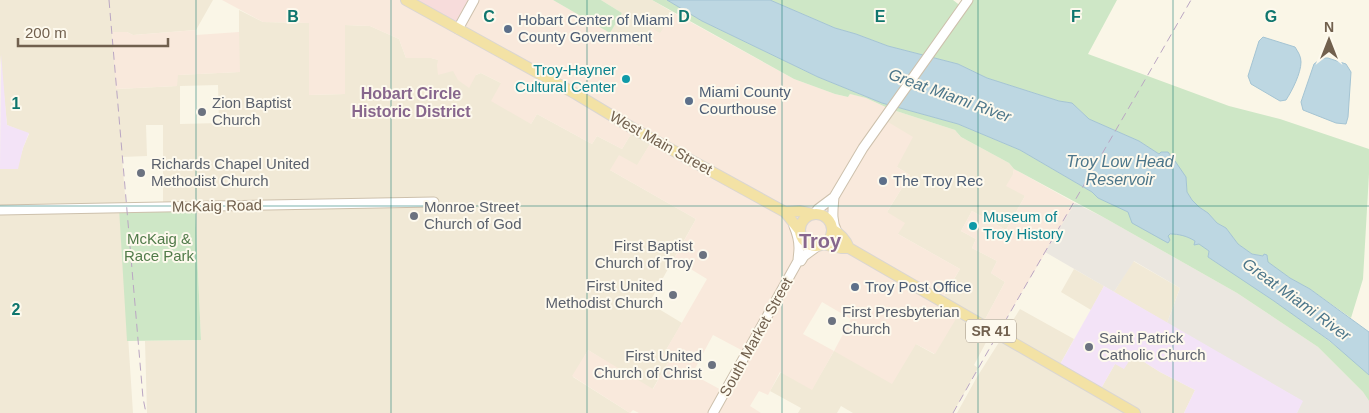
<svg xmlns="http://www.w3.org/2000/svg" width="1369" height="413" font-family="Arial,sans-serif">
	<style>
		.residential { fill: #f1e9d6; fill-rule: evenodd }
		.commercial { fill: #f9e9dc; fill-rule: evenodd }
		.industrial { fill: #ebe7e0 }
		.education { fill: #f3e3f7 }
		.medical { fill: #f7dcdb }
		.green { fill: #cee7c6 }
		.water { fill: #bdd7e2; stroke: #a4c4d3 }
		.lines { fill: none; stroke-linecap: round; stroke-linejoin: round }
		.secondary-casing { stroke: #cdc0ac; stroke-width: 11 }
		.primary-casing { stroke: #dad6d1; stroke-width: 12 }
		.secondary { stroke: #fff; stroke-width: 9 }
		.primary { stroke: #f3e2a5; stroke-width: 10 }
		.rail { stroke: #baa6c3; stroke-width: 1; stroke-dasharray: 8 5; stroke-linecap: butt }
		.grid { fill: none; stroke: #0f766e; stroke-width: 1; stroke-opacity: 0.55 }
		.service-dot { fill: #5c6f8a; stroke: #fdf9ed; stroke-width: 2 }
		.culture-dot { fill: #0f9aa8; stroke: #fdf9ed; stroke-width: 2 }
		.worship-dot { fill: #6b7280; stroke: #fdf9ed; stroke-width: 2 }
		.labels { text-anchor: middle; stroke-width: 4; stroke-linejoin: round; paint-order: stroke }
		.shield { fill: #fdf9ed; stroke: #9b8e7e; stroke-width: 1 }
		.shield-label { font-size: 14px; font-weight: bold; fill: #71604e }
		.service-label { font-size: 15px; fill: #4e5e75; stroke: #fdf9ed; text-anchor: start }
		.culture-label { font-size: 15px; fill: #0d838f; stroke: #fdf9ed; text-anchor: end }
		.worship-label { font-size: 15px; fill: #5b616d; stroke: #fdf9ed; text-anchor: start }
		.street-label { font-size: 15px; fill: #71604e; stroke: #fdf9ed }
		.park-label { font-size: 15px; fill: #517b4a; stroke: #fdf9ed }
		.neighbourhood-label { font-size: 16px; font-weight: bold; fill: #87668d; stroke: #fdf9ed }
		.water-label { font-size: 16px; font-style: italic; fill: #4c768a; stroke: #fdf9ed }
		.district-label { font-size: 20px; font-weight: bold; fill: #87668d; stroke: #fdf9ed }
		.grid-label { font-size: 16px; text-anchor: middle; font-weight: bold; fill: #0f766e; stroke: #fdf9ed; stroke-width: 4; stroke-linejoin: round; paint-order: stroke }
	</style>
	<rect width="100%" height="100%" fill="#faf6e7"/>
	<path class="residential" d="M 0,0 L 213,0 L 196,30 L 133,35 L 127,32 L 112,33 L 117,89 L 177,86 L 177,75 L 239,72 L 239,10 L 263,22 L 309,23 L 309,95 L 345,94 L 345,25 L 370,26 L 399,39 L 406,58 L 431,58 L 439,60 L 437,66 L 476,75 L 481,73 L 501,83 L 531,124 L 537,114 L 592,144 L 597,136 L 622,149 L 634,129 L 653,139 L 637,166 L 610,170 L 696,219 L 649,303 L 682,323 L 662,357 L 669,361 L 652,390 L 588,350 L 573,377 L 630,413 L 147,413 L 145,341 L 201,340 L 195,206 L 163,207 L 163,125 L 146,125 L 147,156 L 122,157 L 126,208 L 124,274 L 133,413 L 0,413 L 0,169 L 17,169 L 23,148 L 29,134 L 7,125 L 0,55 ZM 218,85 L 219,123 L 180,124 L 180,86 Z
		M 601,0 L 652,0 L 674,13 L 660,34 L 651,29 L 640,47 L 611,31 L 622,13 Z
		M 890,109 L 955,130 L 961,137 L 1009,163 L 1014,169 L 1013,174 L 1025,196 L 1006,230 L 972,211 L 961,231 L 976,239 L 972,248 L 997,261 L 991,273 L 1005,282 L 982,325 L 992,331 L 974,365 L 978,368 L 953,413 L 853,413 L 841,406 L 837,413 L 798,413 L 801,408 L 770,391 L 781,372 L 812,389 L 834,351 L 916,344 L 934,354 L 941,301 L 960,269 L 898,234 L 887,212 L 910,175 L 897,167 L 883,119 Z
		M 1133,261 L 1180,288 L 1167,323 L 1114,292 Z
		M 1074,269 L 1104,286 L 1091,310 L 1061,292 Z
		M 1020,309 L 1074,339 L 1058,368 L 1099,392 L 1115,364 L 1133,355 L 1160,372 L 1195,390 L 1184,413 L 957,413 L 977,377 Z"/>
	<path class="commercial" d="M 222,0 L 553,0 L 610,33 L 611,31 L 640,47 L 651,28 L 660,33 L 674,13 L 794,79 L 835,94 L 848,97 L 850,94 L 866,98 L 890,109 L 883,119 L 913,137 L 897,167 L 910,175 L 887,212 L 905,223 L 898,234 L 960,269 L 941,301 L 960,312 L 935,354 L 916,344 L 892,384 L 834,351 L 812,390 L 780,372 L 768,395 L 759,391 L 750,406 L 761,413 L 639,413 L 633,410 L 630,413 L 572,376 L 588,350 L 653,389 L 669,361 L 662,357 L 707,279 L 674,259 L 696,219 L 610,170 L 619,155 L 637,165 L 653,139 L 634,129 L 622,149 L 597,136 L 592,144 L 537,114 L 531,124 L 491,101 L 501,83 L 481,73 L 476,75 L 469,88 L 458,80 L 453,71 L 438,75 L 437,66 L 438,60 L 431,58 L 406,58 L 399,39 L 370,26 L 345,25 L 345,94 L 309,95 L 309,23 L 263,22 ZM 822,302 L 851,319 L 834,351 L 803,334 ZM 713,335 L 747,353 L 725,392 L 692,374 Z
		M 196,30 L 196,35 L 239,32 L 240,72 L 178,75 L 177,86 L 116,89 L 112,32 L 127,32 L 133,35 Z
		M 1014,169 L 1075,203 L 997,334 L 982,325 L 1005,282 L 991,273 L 997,261 L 972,248 L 976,239 L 961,231 L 972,211 L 1006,230 L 1025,196 L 1006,186 L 1013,174 Z"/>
	<path class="industrial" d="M 1075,203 L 1103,217 L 1237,293 L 1318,347 L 1363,392 L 1369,401 L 1369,413 L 1297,413 L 1302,401 L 1167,323 L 1180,288 L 1134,261 L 1114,292 L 1045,252 Z"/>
	<path class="education" d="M 1,54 L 7,125 L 29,133 L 23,148 L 18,169 L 0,169 Z
		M 1104,286 L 1303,401 L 1297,413 L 1184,413 L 1195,390 L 1160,372 L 1133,355 L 1124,369 L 1115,364 L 1099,392 L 1058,368 Z"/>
	<path class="medical" d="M 406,0 L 474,0 L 458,29 Z"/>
	<path class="green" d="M 553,0 L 601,0 L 622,13 L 610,33 Z
		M 652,0 L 667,0 L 702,21 L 818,77 L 882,103 L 958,124 L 1020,150 L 1092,192 L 1098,198 L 1128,212 L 1167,236 C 1181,229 1198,243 1209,251 L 1208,257 C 1236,275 1264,294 1291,313 C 1318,332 1345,352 1369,375 L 1369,401 L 1363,392 L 1318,347 L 1237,293 L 1103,217 L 1014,169 L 1009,163 L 961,137 L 955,130 L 890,109 L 866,98 L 850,94 L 848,97 L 835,94 L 794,79 Z
		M 770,0 L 953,0 L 962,7 L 968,0 L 1117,0 L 1088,54 L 1229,106 L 1280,119 L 1369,149 L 1369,174 L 1363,279 L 1351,318 L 1310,289 L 1290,278 L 1267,262 L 1268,257 L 1252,254 L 1238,244 L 1226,228 L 1217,223 L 1208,213 L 1199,207 L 1192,200 L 1187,192 L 1186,177 L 1174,164 L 1172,165 L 1159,154 L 1139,141 L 1089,119 L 1072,103 L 1059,101 L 987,78 L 958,64 L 888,46 L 856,34 L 835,28 Z
		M 195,206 L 201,340 L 127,341 L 119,208 Z"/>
	<path class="water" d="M 667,0 L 770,0 L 835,28 L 856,34 L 888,46 L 958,64 L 987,78 L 1059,101 L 1072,103 L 1089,119 L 1139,141 L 1159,154 L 1161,152 L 1168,152 L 1171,156 L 1168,162 L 1172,165 L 1175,161 L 1186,177 L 1187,192 L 1192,200 L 1199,207 L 1208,213 L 1217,223 L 1226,228 L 1238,244 L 1252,254 L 1263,256 L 1264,254 L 1267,255 L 1268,262 L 1290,278 L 1310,289 L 1369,332 L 1369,375 L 1330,341 L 1274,301 L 1208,257 L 1209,251 L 1199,244 L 1194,245 L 1195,241 C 1187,236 1179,234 1170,234 L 1168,236 L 1170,240 L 1168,243 L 1132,223 L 1128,212 L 1098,198 L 1092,192 L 1020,150 L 958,124 L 882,103 L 818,77 L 702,21 Z
		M 1263,37 L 1295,47 C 1298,52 1301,56 1301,62 C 1301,73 1292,91 1286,100 L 1280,101 L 1251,84 L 1248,76 L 1259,41 Z
		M 1322,58 L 1328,58 L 1346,64 L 1351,72 L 1348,117 L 1346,124 L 1336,123 L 1303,110 L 1301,102 L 1314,64 Z"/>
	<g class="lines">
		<g class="secondary-casing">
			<path id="secondary" d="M 458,29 L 474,0
				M 834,197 C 833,209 831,221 837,232
				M 0,210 L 434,202
				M 814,214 L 818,209 L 834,197 L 863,148 L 968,0
				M 794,226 C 797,233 799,240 799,248 C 799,253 798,257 798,261
				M 713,413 L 798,261 L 801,261 L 804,256 L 819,245"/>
		</g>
		<g class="primary-casing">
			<path id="primary" d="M 406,0 L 576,94 L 634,129 L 785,212 L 800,231
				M 786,212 L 800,211 L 813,214
				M800 230a16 16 0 1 1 32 0a16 16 0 1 1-32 0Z
				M 832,229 C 839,233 846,240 849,248
				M 822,244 L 841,248 L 849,248
				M 849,248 L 1135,413"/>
		</g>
		<use href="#secondary" class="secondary"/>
		<use href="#primary" class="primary"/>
		<path class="rail" d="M 109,0 L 143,398 L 146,413
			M 953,413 C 1031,274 1112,138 1191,0"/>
	</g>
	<path class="grid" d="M 196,0 L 196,413M 391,0 L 391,413M 587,0 L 587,413M 782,0 L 782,413M 978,0 L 978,413M 1173,0 L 1173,413M 0,206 L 1369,206"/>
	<g class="service-dot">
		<circle cx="508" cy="29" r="5"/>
		<circle cx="689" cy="101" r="5"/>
		<circle cx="883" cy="181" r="5"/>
		<circle cx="855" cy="287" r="5"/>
	</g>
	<g class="culture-dot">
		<circle cx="626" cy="79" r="5"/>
		<circle cx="973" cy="226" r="5"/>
	</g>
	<g class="worship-dot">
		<circle cx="202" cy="112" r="5"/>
		<circle cx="141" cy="173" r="5"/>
		<circle cx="414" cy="216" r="5"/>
		<circle cx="703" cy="255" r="5"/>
		<circle cx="673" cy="295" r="5"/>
		<circle cx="832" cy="321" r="5"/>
		<circle cx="1089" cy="347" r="5"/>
		<circle cx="712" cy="365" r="5"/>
	</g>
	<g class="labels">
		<rect class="shield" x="966" y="319.5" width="50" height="23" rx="4"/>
		<g class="shield-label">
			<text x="991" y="336">SR 41</text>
		</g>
		<g class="service-label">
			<text x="518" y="25">Hobart Center of Miami<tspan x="518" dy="17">County Government</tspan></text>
			<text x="699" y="97">Miami County<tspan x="699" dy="17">Courthouse</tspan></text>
			<text x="893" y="186">The Troy Rec</text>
			<text x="865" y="292">Troy Post Office</text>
		</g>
		<g class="culture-label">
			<text x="616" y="75">Troy-Hayner<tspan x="616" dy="17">Cultural Center</tspan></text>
			<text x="983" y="222" text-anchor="start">Museum of<tspan x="983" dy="17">Troy History</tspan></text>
		</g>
		<g class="worship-label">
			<text x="212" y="108">Zion Baptist<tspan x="212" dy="17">Church</tspan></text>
			<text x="151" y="169">Richards Chapel United<tspan x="151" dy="17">Methodist Church</tspan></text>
			<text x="424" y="212">Monroe Street<tspan x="424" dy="17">Church of God</tspan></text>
			<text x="693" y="251" text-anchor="end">First Baptist<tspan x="693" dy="17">Church of Troy</tspan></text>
			<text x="663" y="291" text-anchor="end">First United<tspan x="663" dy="17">Methodist Church</tspan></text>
			<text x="842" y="317">First Presbyterian<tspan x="842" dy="17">Church</tspan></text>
			<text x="1099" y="343">Saint Patrick<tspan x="1099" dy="17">Catholic Church</tspan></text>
			<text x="702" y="361" text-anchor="end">First United<tspan x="702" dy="17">Church of Christ</tspan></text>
		</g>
		<g class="street-label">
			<text transform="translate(661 143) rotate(29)" y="5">West Main Street</text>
			<text transform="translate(217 206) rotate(-1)" y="5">McKaig Road</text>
			<text transform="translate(756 337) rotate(-61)" y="5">South Market Street</text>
		</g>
		<g class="park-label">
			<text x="159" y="244">McKaig &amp;<tspan x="159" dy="17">Race Park</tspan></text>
		</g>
		<g class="neighbourhood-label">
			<text x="411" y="99">Hobart Circle<tspan x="411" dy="18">Historic District</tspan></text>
		</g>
		<g class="water-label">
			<text transform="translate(950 95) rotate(20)" y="6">Great Miami River</text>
			<text x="1120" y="167">Troy Low Head<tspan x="1120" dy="18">Reservoir</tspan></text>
			<text transform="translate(1297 299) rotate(36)" y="6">Great Miami River</text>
		</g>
		<g class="district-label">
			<text x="820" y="248">Troy</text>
		</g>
	</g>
	<g class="grid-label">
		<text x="293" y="22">B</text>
		<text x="489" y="22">C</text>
		<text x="684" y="22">D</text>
		<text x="880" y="22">E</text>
		<text x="1076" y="22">F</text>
		<text x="1271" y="22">G</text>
		<text x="16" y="109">1</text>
		<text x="16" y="315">2</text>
	</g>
	<g transform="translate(1329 40)" stroke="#fdf9ed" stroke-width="4" paint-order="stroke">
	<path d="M0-4L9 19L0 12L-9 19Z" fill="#71604e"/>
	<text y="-8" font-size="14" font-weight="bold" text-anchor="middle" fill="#71604e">N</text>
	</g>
	<path d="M18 38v8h150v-8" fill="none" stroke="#71604e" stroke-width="2.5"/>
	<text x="25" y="38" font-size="15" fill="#71604e" stroke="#fdf9ed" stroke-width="4" paint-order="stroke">200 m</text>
</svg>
